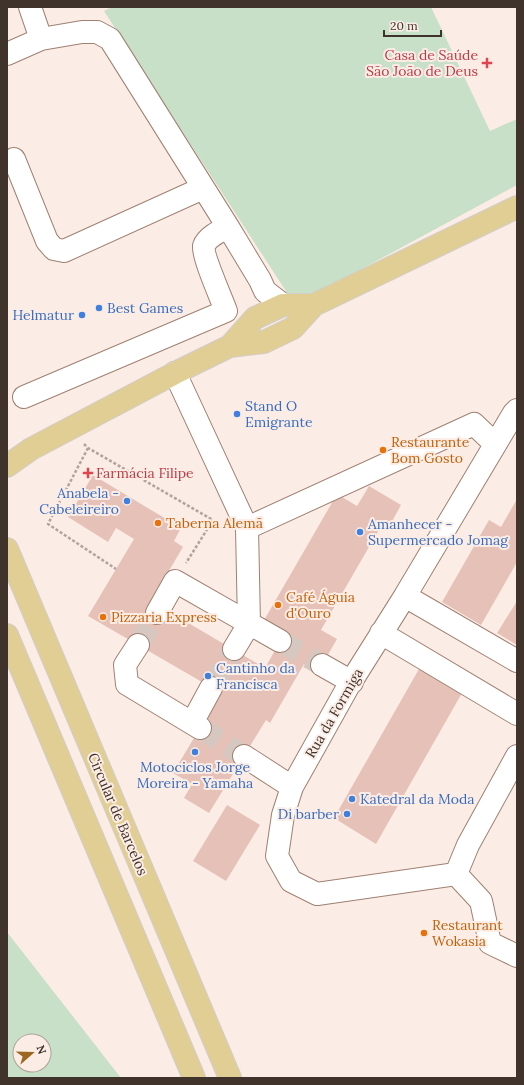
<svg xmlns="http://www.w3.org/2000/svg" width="524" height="1085" font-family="Lora,serif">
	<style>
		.green { fill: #c8dfc8; fill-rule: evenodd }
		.building { fill: #e6c1b7 }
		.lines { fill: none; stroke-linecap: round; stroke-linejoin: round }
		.minor-tunnel { stroke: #d6c8c1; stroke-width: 22; stroke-dasharray: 22 11; stroke-linecap: butt }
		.minor-casing { stroke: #9f8071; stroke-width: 24 }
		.major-casing { stroke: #d1cecc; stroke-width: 24 }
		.path { stroke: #b2a49d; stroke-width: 2.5; stroke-dasharray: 3 2; stroke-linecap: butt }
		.minor { stroke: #fff; stroke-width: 22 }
		.major { stroke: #e1ce94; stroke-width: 22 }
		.health-dot { fill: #e0444e; stroke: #fbede6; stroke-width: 1.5 }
		.shop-dot { fill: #3f7fe0; stroke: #fbede6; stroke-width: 1.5 }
		.food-dot { fill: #e8710a; stroke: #fbede6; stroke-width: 1.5 }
		.labels { text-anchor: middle; stroke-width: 4; stroke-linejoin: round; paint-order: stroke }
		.health-label { font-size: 14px; fill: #be3a42; stroke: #fbede6; text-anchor: end }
		.shop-label { font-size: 14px; fill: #366cbe; stroke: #fbede6; text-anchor: start }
		.food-label { font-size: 14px; fill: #c56008; stroke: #fbede6; text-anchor: start }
		.street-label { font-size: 14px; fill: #40332c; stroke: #fbede6 }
	</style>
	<rect width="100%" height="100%" fill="#fbede6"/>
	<path class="green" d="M 112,7 L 431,7 L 490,131 L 517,119 L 517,185 L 295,305 L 104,11 Z
		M 7,932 L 121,1078 L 7,1078 ZM 20,1041 L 44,1041 L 44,1065 L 20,1065 Z"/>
	<path class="building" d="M 93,475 L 181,528 L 174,541 L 183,547 L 147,608 L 167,619 L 173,614 L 265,668 L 284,634 L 263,622 L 337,494 L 357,506 L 369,486 L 401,505 L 390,525 L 384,521 L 321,630 L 337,639 L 318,672 L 304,664 L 270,723 L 266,720 L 209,813 L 184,798 L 192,784 L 173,773 L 221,693 L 88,616 L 134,539 L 116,528 L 108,542 L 68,517 Z
		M 517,499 L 517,562 L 481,625 L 442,602 L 489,520 L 501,527 Z
		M 517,601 L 517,645 L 497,633 Z
		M 419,669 L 462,693 L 376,844 L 334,818 Z
		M 227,805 L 260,825 L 226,881 L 193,861 Z"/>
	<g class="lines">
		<path class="minor-tunnel" d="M 280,641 L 322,665
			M 138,645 L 157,613
			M 211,688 L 234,649
			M 200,728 L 244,756"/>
		<g class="minor-casing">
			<path id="minor" d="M 30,7 L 41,39
				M 7,54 L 41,39 L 82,32 L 97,32 L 110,39 L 228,227 L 260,280 L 265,291 L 283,305
				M 14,159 L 47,241 L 54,249 L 64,251 L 203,188
				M 175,373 L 247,528 L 249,624 L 234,649
				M 24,397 L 226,311 C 222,300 202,255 204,246 C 207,237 220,231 228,227
				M 247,528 L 474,424 L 495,444
				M 405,596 L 517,661
				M 157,613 L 175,581 L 280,641
				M 381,633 L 517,714
				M 138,645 L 125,665 L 127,684 L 200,728
				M 322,665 L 352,682
				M 192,723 L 211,688
				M 244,756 L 292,787
				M 456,874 L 317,894 L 291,881 L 277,856 L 283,815 L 292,787 L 349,685 L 405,596 L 514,413 L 517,410
				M 456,874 L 468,845 L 517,756
				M 456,874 L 481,901 L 490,943 L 517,956"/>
		</g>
		<g class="major-casing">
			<path id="major" d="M 230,346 L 264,342 L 293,328 L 314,305 L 517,207
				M 7,466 L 31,449 L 175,373 L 230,346 L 255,318 L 283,305 L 314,305
				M 7,549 L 230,1078
				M 7,635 L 194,1078"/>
		</g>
		<path class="path" d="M 84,444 L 88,448 L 213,520 L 186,563
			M 88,448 L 48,524 L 116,569"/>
		<use href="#minor" class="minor"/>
		<use href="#major" class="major"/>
	</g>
	<g class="health-dot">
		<path d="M485 57h4v4h4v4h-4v4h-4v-4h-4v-4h4z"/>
		<path d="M86 467h4v4h4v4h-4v4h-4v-4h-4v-4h4z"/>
	</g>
	<g class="shop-dot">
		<circle cx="99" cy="308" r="4"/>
		<circle cx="82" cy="315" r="4"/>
		<circle cx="237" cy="414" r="4"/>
		<circle cx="127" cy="501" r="4"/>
		<circle cx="360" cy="532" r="4"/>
		<circle cx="208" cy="676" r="4"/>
		<circle cx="195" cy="752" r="4"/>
		<circle cx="352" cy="799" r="4"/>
		<circle cx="347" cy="814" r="4"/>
	</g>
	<g class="food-dot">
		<circle cx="383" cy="450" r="4"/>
		<circle cx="158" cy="523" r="4"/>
		<circle cx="278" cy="605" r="4"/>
		<circle cx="103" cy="617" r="4"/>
		<circle cx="424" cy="933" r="4"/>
	</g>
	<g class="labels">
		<g class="health-label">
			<text x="478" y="60">Casa de Saúde<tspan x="478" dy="16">São João de Deus</tspan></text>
			<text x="96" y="478" text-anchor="start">Farmácia Filipe</text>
		</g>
		<g class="shop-label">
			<text x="107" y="313">Best Games</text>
			<text x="74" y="320" text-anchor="end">Helmatur</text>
			<text x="245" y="411">Stand O<tspan x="245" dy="16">Emigrante</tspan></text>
			<text x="119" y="498" text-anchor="end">Anabela -<tspan x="119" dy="16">Cabeleireiro</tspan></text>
			<text x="368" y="529">Amanhecer -<tspan x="368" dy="16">Supermercado Jomag</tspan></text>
			<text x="216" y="673">Cantinho da<tspan x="216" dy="16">Francisca</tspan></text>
			<text x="195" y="772" text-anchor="middle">Motociclos Jorge<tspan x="195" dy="16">Moreira - Yamaha</tspan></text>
			<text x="360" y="804">Katedral da Moda</text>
			<text x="339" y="819" text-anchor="end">Di barber</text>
		</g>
		<g class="food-label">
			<text x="391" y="447">Restaurante<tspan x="391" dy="16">Bom Gosto</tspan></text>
			<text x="166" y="528">Taberna Alemã</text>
			<text x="286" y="602">Café Águia<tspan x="286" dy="16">d'Ouro</tspan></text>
			<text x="111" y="622">Pizzaria Express</text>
			<text x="432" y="930">Restaurant<tspan x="432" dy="16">Wokasia</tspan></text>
		</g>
		<g class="street-label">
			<text transform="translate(334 713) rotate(-60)" y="5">Rua da Formiga</text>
			<text transform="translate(118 814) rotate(67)" y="5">Circular de Barcelos</text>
		</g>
	</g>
	<rect width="524" height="1085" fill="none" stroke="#40332c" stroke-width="16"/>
	<g transform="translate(32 1053) rotate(70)"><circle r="19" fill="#fbede6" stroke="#b0a39c"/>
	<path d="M0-3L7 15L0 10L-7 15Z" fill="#9d6721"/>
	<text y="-6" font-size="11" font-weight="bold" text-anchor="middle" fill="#40332c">N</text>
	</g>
	<path d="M384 30v6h57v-6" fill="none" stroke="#40332c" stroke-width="2"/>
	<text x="390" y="30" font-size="12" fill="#40332c" stroke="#fbede6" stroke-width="3" paint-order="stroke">20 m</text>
</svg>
